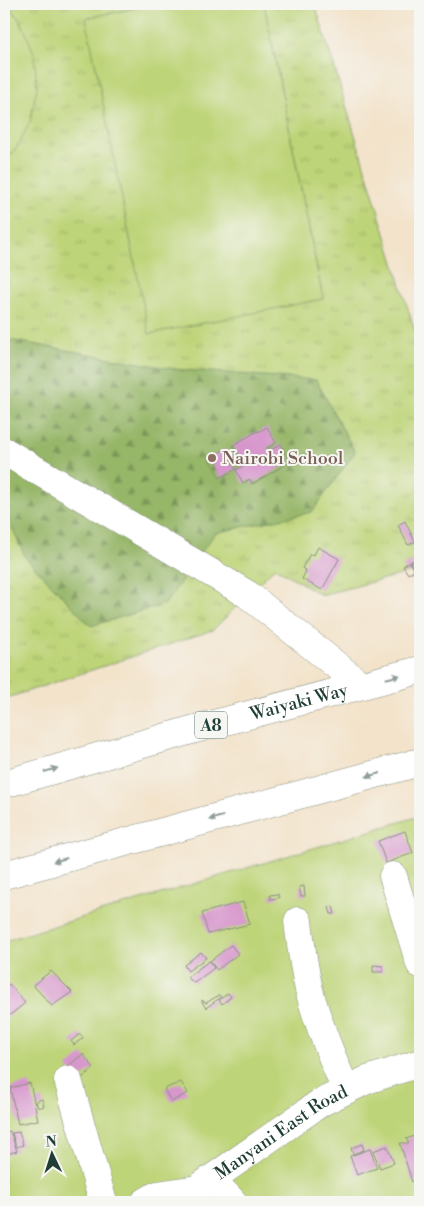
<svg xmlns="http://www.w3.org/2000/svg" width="424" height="1206" font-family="'Libre Bodoni',serif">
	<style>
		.grass { fill: url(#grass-tufts); stroke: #6e8856 }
		.forest { fill: url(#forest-firs); stroke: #5a7a4e }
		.garden { fill: #bed478; stroke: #6e8856 }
		.building { fill: #d796cc }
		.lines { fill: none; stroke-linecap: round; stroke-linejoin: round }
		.minor-casing { stroke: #899080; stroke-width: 29 }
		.highway-casing { stroke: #899080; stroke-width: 29 }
		.minor { stroke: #fff; stroke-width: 28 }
		.highway { stroke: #fff; stroke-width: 28 }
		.oneway { fill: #8f9e9a }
		.education-dot { fill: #8d6e63; stroke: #f6f6f2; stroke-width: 2 }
		.labels { text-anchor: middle; stroke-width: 4; stroke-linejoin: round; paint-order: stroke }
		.shield { fill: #f6f6f2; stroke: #60746d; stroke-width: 1 }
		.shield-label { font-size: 16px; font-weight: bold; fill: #1f3d34 }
		.education-label { font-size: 18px; fill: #785e54; stroke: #f6f6f2; text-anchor: start }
		.street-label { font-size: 18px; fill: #1f3d34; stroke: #f6f6f2 }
	</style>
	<defs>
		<pattern id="grass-tufts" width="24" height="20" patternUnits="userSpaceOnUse" patternTransform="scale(1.25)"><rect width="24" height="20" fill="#bed478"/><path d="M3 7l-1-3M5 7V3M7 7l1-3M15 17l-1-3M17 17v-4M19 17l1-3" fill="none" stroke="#a3b768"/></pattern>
		<pattern id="forest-firs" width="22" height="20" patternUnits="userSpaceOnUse" patternTransform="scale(1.25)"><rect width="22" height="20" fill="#96b668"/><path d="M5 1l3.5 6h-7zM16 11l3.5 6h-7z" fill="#7a9556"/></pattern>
	</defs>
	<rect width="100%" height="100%" fill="#f6f6f2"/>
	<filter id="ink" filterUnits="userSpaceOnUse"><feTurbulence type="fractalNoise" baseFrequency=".02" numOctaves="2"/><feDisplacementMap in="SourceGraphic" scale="10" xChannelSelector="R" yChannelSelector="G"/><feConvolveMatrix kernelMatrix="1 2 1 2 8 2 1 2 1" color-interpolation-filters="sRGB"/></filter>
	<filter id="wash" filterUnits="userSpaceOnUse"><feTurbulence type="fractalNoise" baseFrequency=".0096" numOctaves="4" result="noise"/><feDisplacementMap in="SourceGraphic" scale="20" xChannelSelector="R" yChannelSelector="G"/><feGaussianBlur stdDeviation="1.12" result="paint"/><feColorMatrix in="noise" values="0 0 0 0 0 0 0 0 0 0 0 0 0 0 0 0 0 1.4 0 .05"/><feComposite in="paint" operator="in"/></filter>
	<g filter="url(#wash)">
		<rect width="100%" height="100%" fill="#f3e3cb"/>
		<path class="grass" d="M 9,4 L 157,4 L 86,18 L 323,299 L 264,4 L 315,4 L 420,348 L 420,570 L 321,595 L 275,567 L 213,630 L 4,699 L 4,162 L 17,147 L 23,26 Z"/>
		<path class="forest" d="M 4,339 L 173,369 L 316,380 L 355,452 L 312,512 L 215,533 L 165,604 L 91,626 L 25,557 L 4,509 Z"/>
		<path class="garden" d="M 4,4 L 9,4 L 23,26 L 34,53 L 37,87 L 30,122 L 17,147 L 4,162 Z
			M 157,4 L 264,4 L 323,299 L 149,334 L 86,18 Z
			M 420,816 L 420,1202 L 4,1202 L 4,941 Z"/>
		<g id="blocks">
			<path class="building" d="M 267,427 L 276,443 L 267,448 L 269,451 L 281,444 L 290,462 L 252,484 L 250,479 L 243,483 L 236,470 L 244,466 L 233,445 L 258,431 L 258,432 Z
				M 225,449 L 236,469 L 220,478 L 209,459 Z
				M 405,521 L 415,542 L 408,545 L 398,525 Z
				M 318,547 L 339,559 L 322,590 L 302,579 L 306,571 L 302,568 L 310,554 L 314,555 Z
				M 417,559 L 420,564 L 420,568 L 415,571 L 410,562 Z
				M 409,562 L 414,571 L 408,574 L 403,566 Z
				M 420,830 L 420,843 L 416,831 Z
				M 405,831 L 413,853 L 386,863 L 378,841 Z
				M 304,886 L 305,896 L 301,896 L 299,887 Z
				M 278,894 L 279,898 L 270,899 L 270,895 Z
				M 243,902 L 250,924 L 208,934 L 202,913 Z
				M 333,906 L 335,914 L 331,914 L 329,907 Z
				M 231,945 L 238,954 L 217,970 L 210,961 Z
				M 201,952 L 206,958 L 188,971 L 184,965 Z
				M 209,961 L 214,968 L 194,983 L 187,977 Z
				M 373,965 L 383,966 L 383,972 L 373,972 Z
				M 51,971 L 72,992 L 52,1006 L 33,985 Z
				M 9,984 L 25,1003 L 4,1020 L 4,988 Z
				M 228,993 L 231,997 L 222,1004 L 219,1000 Z
				M 219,995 L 221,997 L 206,1008 L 202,1002 L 202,1000 L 206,1003 Z
				M 80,1034 L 83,1038 L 74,1045 L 71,1041 Z
				M 83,1054 L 94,1068 L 78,1081 L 67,1067 Z
				M 181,1082 L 188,1093 L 171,1102 L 164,1089 Z
				M 30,1083 L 38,1120 L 18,1124 L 10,1088 Z
				M 42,1099 L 44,1106 L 38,1108 L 36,1101 Z
				M 10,1131 L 17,1151 L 4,1155 L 4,1133 Z
				M 19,1132 L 23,1145 L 16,1147 L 12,1133 Z
				M 420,1134 L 420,1179 L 412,1182 L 400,1143 L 409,1143 L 406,1139 Z
				M 362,1144 L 364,1150 L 353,1154 L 351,1148 Z
				M 387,1146 L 394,1163 L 380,1168 L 373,1151 Z
				M 370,1149 L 377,1168 L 357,1175 L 350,1156 Z"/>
		</g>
	</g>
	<g filter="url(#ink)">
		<use href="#blocks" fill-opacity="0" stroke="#899080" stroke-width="1"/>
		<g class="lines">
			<g class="minor-casing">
				<g id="minor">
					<path d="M 4,451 L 247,594 L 361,685"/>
					<path d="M 393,876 L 420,964"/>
					<path d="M 298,921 C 301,947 304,972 311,997 C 320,1029 333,1060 346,1090"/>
					<path d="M 68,1080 L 103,1202"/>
					<path d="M 211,1179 L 233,1202"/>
					<path id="s1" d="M 145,1202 L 157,1195 L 197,1189 L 320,1103 L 367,1080 L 420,1063"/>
				</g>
			</g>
			<g class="highway-casing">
				<g id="highway">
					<path id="s2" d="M 4,784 L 195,729 L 420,670"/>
					<path d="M 4,875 L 420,762"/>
				</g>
			</g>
			<use href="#minor" class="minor"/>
			<use href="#highway" class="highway"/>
		</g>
		<defs><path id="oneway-solid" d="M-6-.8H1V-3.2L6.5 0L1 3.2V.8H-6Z" transform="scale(1.25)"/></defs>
		<g class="oneway">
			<use href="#oneway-solid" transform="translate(393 677) rotate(-14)"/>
			<use href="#oneway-solid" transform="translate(51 770) rotate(-16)"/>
			<use href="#oneway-solid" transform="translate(373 775) rotate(165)"/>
			<use href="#oneway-solid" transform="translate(216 818) rotate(165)"/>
			<use href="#oneway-solid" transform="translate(60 860) rotate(165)"/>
		</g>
	</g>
	<circle class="education-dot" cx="212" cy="458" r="5"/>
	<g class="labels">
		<rect class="shield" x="195" y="711.5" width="32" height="27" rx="4"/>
		<g class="shield-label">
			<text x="211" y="731">A8</text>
		</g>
		<g class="education-label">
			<text x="222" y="464">Nairobi School</text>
		</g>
		<g class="street-label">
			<text dy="6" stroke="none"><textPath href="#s2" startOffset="306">Waiyaki Way</textPath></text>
			<text dy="6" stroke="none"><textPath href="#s1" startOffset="156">Manyani East Road</textPath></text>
		</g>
	</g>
	<rect width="424" height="1206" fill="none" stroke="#f6f6f2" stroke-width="20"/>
	<g transform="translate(52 1154) rotate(356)" stroke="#f6f6f2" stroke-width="4" paint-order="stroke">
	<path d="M0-4L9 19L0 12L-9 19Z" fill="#1f3d34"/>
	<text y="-8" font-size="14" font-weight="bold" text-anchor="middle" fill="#1f3d34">N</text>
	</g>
</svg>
